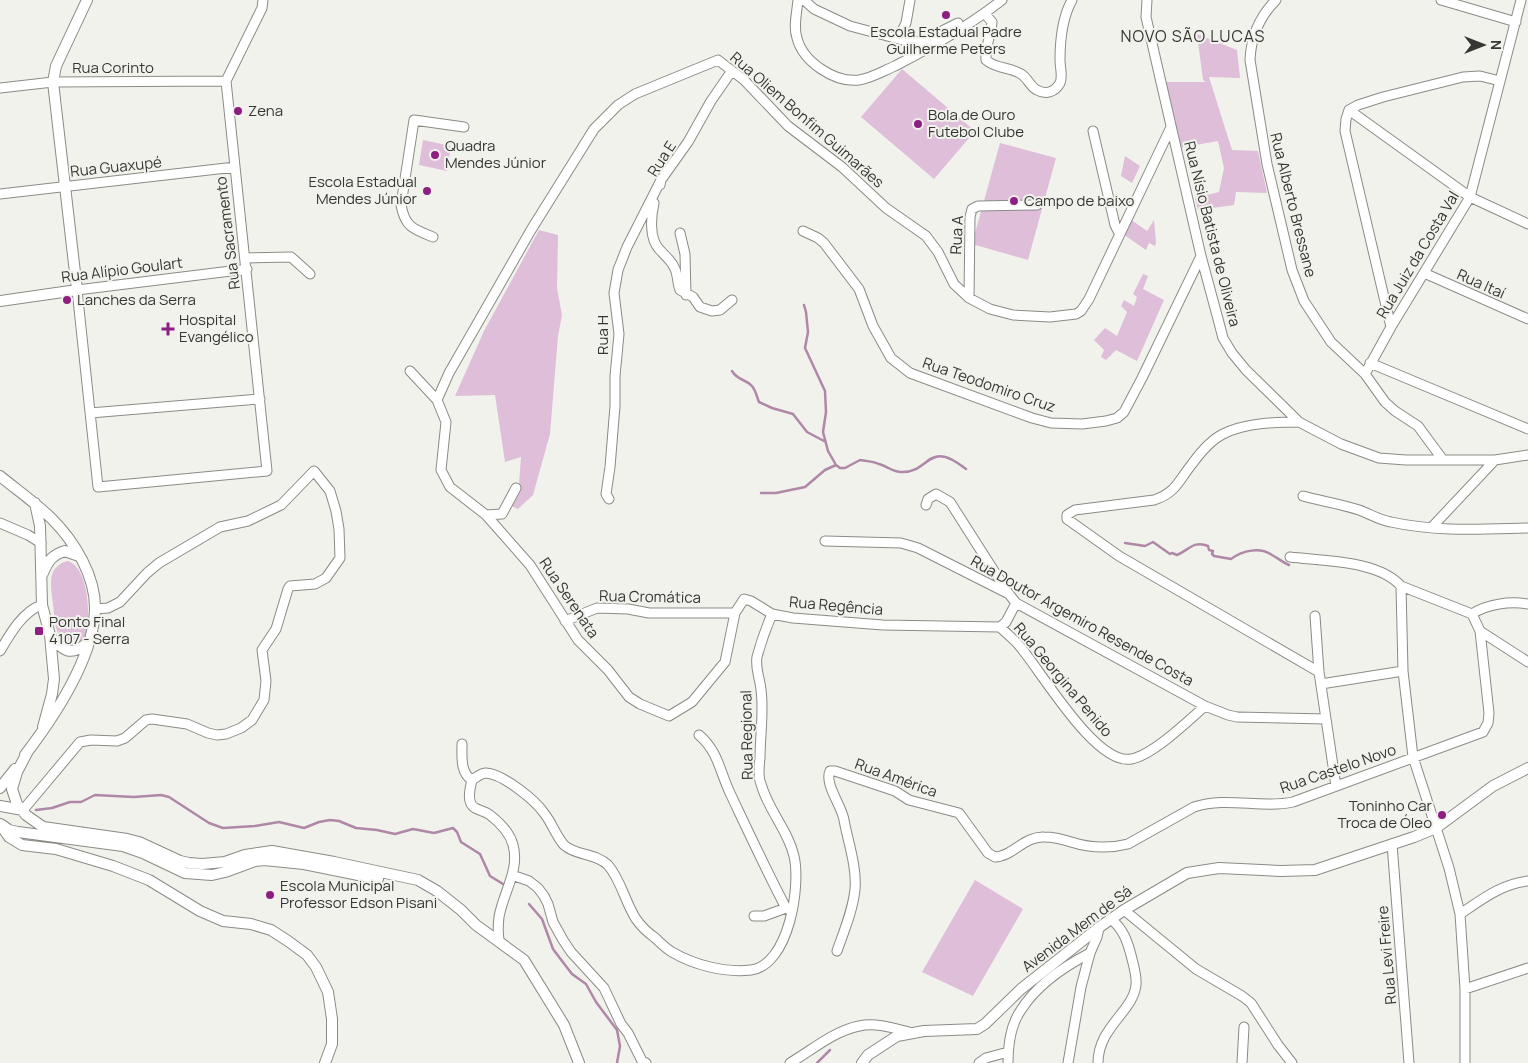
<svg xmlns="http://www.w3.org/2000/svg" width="1528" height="1063" font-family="Manrope,sans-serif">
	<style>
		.green { fill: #debed8 }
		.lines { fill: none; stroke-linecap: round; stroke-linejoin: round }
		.stream { stroke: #af88a8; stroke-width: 2.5 }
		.minor-casing { stroke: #8b8b86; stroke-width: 11 }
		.tertiary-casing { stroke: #8b8b86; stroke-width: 12 }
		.minor { stroke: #fff; stroke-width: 9 }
		.tertiary { stroke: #fff; stroke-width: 10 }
		.poi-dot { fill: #8d1e82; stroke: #f2f2ed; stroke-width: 2 }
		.labels { text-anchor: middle; stroke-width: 4; stroke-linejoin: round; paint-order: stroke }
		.poi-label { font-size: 15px; fill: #363634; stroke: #f2f2ed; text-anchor: start }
		.street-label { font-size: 15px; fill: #363634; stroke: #f2f2ed }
		.neighbourhood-label { font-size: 16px; letter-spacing: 1px; fill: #363634; stroke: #f2f2ed }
	</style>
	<rect width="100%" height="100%" fill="#f2f2ed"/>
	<path class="green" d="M 1197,34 L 1237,50 L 1240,78 L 1209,77 L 1232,150 L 1258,151 L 1267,193 L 1236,192 L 1234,205 L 1198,210 L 1195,198 L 1219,192 L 1224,168 L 1218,141 L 1178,148 L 1162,82 L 1206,82 L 1203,80 Z
		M 902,69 L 975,131 L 934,179 L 861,117 Z
		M 423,140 L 451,146 L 447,171 L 419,165 Z
		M 1000,143 L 1056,158 L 1028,260 L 972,244 Z
		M 1125,156 L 1140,166 L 1132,183 L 1121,176 Z
		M 1130,219 L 1147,231 L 1154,220 L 1156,242 L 1155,246 L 1149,243 L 1146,250 L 1123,234 Z
		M 539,230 L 558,235 L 557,288 L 562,315 L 558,336 L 550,434 L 533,495 L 518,509 L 509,505 L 513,485 L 519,484 L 521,457 L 505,462 L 495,395 L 455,396 L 484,331 Z
		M 1143,274 L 1148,276 L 1143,289 L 1164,300 L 1137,361 L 1116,350 L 1106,360 L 1101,357 L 1104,350 L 1094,340 L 1105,328 L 1117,336 L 1127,312 L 1121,306 L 1124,300 L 1134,306 L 1137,297 L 1133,294 Z
		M 68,561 C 90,568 91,622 85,640 C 73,652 60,642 56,628 C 54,620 54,612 53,604 C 52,595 49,581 53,572 C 56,566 62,562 68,561 Z
		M 975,880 L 1023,909 L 973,996 L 922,972 Z"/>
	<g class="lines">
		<path class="stream" d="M 804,305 L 806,312 L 808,332 L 805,348 L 825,391 L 826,412 L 823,432 L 828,451 L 836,465 L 840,468 L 845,468 L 860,460 C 866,461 873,461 879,464 C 886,466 894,472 901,472 C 931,473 927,438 966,469
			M 732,371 C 738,381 746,379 752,386 C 756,391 757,397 759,402 L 772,408 L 793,414 L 807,432 L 824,441
			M 761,493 L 776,493 L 805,487 L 825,470 L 836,465
			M 1125,543 L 1145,546 L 1153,542 L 1170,554 L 1172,553 L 1177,555 C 1189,550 1194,540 1208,546 L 1209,550 L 1213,551 L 1212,554 L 1214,556 L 1231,559 C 1243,550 1260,547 1272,555 C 1278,558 1282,562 1289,565
			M 36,810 L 52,808 L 70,802 L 81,802 L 95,795 L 134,797 L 161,795 L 169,797 L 209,823 L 223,828 L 255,826 L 279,822 L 304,828 L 319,822 L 330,820 L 339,821 L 356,828 L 377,830 L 395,834 L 413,829 L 434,833 L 453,828 L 457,832 L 461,842 L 480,854 L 490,876 L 503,884
			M 529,904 L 542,919 L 553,949 L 559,957 L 572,974 L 586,984 L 596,1002 L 617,1030 L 620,1046 L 617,1063
			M 817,1063 L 830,1050"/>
		<g class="minor-casing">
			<path id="minor" d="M 798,0 C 797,12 793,27 797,38 C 803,62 835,83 859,80 C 872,78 883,71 895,66 C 932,47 969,26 1002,0
				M 804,0 L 814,9 L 850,26 L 906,41 L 920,42 L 958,23
				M 1147,0 L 1146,17 L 1201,256 L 1218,319 L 1223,338 L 1232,353 L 1246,370 L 1299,422 L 1341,444 L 1379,458 L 1406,460 L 1495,460 L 1528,455
				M 1276,0 C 1259,17 1251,37 1250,60 L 1267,164 L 1292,270 L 1304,301 L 1331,342 L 1365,374 L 1385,402 L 1395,411 L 1418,426 L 1443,460
				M 1441,0 L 1516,22
				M 985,14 L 992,22 C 991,35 985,47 986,60 C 996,69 1010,67 1021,74 C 1028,78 1030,87 1037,90 C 1046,95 1055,92 1060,83 C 1063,76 1060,68 1060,60 C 1060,41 1062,18 1072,0
				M 898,39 L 906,23 L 910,0
				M 0,88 L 53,82 L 226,81
				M 1349,110 L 1346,119 L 1345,131 L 1391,327
				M 1349,110 L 1470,197 L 1528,224
				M 1349,110 L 1358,105 L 1383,97 L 1463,77 L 1480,76 L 1500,81
				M 1093,131 L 1115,225 L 1119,233
				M 660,185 L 661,180 L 688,142 L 711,101 L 731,72
				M 0,194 L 235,167
				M 654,203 C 651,216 649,238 659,249 C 664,255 671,260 674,267 C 678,273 677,283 680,290 L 693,297 L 700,307 L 712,311 L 720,310 L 732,300
				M 803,231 L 818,238 L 824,243 L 859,289 L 873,326 L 891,358 L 910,373 L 1032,418 L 1051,423 L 1082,424 L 1106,421 L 1117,418 L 1124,412 L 1142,378 L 1201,256
				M 680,233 L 685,254 L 686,295
				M 433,237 C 413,229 405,227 401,205 L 414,120 L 464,127
				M 245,258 L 291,257 L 310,274
				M 247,269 L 77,290 L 98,487 L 267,471 L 226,81 L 262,8 L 263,0
				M 1424,273 L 1528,319
				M 969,298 L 970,217 L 972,209 L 978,206 L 1037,205
				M 1370,363 L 1528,429
				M 410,371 L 437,400 L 446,422 L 441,470 L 450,487 L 486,515 L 502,514 L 516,488
				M 1365,374 L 1391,327 L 1470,197 L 1521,0
				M 437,400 L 449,373 L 531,230 L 594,129 L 618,105 L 635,94 L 718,60 L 744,80 L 788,126 L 842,167 L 886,208 L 926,236 L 938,252 L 954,284 L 969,298 L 990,309 L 1013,315 L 1050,317 L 1076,314 L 1081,311 L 1089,299 L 1171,127
				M 90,413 L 260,399
				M 1299,422 C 1274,422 1245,423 1223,434 C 1211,440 1200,453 1192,464 C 1179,480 1176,493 1154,500 L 1075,510 L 1067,515 L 1067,519 L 1119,556 L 1319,672
				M 1303,496 C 1321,501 1341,504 1359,510 C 1370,514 1379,520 1391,522 C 1436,532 1482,529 1528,528
				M 609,499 L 606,494 L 610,467 L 615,406 L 615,376 L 619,334 L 614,293 L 618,270 L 627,247 L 661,180
				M 926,505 L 928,499 L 936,494 L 950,502 L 1008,593
				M 486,515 L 530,565 L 578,640 L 608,670 L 629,697 L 640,704 L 669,716 L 692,702 L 725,662 L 735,613 L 744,599 L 751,601 L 772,614 L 793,618 L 883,625 L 1000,627 L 1006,622 L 1016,603
				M 0,523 L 28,535 L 41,543
				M 1432,527 L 1495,460
				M 825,541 L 901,543 L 918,548 L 1009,594 L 1016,603 L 1205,706 L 1228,715 L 1237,717 L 1326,719
				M 1290,557 C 1323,561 1378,560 1401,586 L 1472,614 L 1480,631 L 1528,662
				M 1401,586 L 1403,671 L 1413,757 L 1449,868 L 1460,914 L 1465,989 L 1465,1063
				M 1472,614 C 1487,604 1510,601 1528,604
				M 1315,616 L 1319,672 L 1336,786
				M 565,621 L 597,608 L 628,609 L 649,613 L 735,613
				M 1000,627 C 1005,632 1011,637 1017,643 C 1039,667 1095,766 1131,759 C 1153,755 1188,721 1205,706
				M 0,651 C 10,634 23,611 42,605
				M 1321,684 L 1403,671
				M 699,735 C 718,751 720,772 730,793 C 748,831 766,870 786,908
				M 462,744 C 462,756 460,773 472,780
				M 23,810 L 80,742 L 91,740 L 117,741 L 125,738 L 146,720 L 152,719 L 187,724 L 208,733 L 217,735 L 226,734 L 241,728 L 252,720 L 264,700 L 266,681 L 262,650 L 276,629 L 288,589 L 290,586 L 315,584 L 326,578 L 340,558 L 339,529 L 336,511 L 330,491 L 314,471 L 281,505 L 248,521 L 220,527 L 159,563 L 147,573 L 120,602 L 108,608 L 95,609
				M 1392,844 L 1409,1063
				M 512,875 L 529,881 L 538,888 L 544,896 L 548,904 L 553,922 L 563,940 L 571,952 L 604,988 L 621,1024 L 628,1033 L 642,1061 L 646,1063
				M 1124,910 L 1196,969 L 1242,996 L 1251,1003 L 1278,1045 L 1292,1063
				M 1460,914 C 1481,900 1501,884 1528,881
				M 754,916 L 764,916 L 786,908 L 791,911
				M 499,940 C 498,933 498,925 499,917 C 503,893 520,870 513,845 C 510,833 499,822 490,815 C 485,811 480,811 475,808 C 466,803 470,788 472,780 C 477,777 481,773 486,773 C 503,774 535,800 544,813 C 552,823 556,836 564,845 C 576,856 596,853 608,865 C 621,880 625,902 636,919 C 641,926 647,932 654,937 C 660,942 665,948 672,952 C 694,965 725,973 751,970 C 789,965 801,886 794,856 C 788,830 768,810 761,784 C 758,777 759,766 760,758 C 760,736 764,712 761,690 C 760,678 755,669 757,657 C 761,642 766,628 772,614
				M 837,951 C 844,931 853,910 855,889 C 857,867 848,842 844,820 C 842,806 824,784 830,771 L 835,771 L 895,791 L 909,800 L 959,813 L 988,853 L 995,857 C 1012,857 1024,836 1044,837 C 1053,837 1062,839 1071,842 C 1090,848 1108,849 1128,844 L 1194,807 C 1227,796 1261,809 1293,802 L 1483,732 L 1488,723 L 1489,713 L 1480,631
				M 1465,989 L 1528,968
				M 790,1063 C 812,1050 834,1031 859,1026 C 877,1022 896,1029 913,1033
				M 979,1063 L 986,1058 L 1008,1052
				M 1008,1063 C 1008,1046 1011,1024 1021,1010 C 1036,986 1065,966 1090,953
				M 1068,1063 L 1081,987 L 1090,953 L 1097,937 L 1099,928
				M 1098,1063 C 1098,1027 1133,1012 1136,985 C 1137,975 1133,964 1131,955 C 1127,940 1123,929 1111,919
				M 1242,1063 L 1244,1027"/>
		</g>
		<g class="tertiary-casing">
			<path id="tertiary" d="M 0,301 L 77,290 L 53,82 L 56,66 L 87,0
				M 0,476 C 17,490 36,503 52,519 C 75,542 96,577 95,610 C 93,659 54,717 25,755
				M 35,503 L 40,526 L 42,605 L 50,635 L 54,679 L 52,694 L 43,727
				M 43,573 C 48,561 52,555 65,551 L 79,556
				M 50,636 C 63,651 71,657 87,643
				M 28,751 L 17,772 L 12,789 L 17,804 L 26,815 L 43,827 L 127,839 L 139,842 L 180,861 L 189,863 L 202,864 L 225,862 L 245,855 L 272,851 L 334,862 L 418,880 L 437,891 L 461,910 L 476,925 L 524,960 L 564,1025 L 579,1063
				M 0,788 L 15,769
				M 0,806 L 23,810
				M 0,824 L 9,837 L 22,845 L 56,849 L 113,866 L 149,880 L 200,911 L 223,921 L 251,924 L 271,930 L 288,941 L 307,955 L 316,967 L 328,992 L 332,1019 L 332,1044 L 325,1063
				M 2,825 L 9,830 L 18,832 L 123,846 L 143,853 L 185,873 L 212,875 L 225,872 L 255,861 L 264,860 L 304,864 L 378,879
				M 862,1063 L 868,1055 L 897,1036 L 924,1031 L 977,1029 L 985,1024 L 1021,989 L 1101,926 L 1124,910 L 1187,873 L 1219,868 L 1281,871 L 1315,870 L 1414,837 L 1436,828 L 1493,786 L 1528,768"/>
		</g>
		<use href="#minor" class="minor"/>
		<use href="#tertiary" class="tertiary"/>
	</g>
	<g class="poi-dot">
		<circle cx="946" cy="15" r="5"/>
		<circle cx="238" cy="111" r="5"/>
		<circle cx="918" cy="124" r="5"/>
		<circle cx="435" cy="155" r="5"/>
		<circle cx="427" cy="191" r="5"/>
		<circle cx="1014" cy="201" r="5"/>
		<circle cx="67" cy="300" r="5"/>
		<path d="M165.5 321.5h5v5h5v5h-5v5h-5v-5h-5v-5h5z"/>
		<rect x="34" y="626" width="10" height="10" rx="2.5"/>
		<circle cx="1442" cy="815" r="5"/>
		<circle cx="270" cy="895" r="5"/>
	</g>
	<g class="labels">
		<g class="poi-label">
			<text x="946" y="37" text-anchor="middle">Escola Estadual Padre<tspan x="946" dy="17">Guilherme Peters</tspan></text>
			<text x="248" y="116">Zena</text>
			<text x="928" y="120">Bola de Ouro<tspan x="928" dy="17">Futebol Clube</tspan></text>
			<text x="445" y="151">Quadra<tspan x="445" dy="17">Mendes Júnior</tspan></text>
			<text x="417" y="187" text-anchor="end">Escola Estadual<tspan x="417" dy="17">Mendes Júnior</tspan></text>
			<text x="1024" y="206">Campo de baixo</text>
			<text x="77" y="305">Lanches da Serra</text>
			<text x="179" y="325">Hospital<tspan x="179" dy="17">Evangélico</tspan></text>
			<text x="49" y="627">Ponto Final<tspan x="49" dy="17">4107 - Serra</tspan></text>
			<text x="1432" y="811" text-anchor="end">Toninho Car<tspan x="1432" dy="17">Troca de Óleo</tspan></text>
			<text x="280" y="891">Escola Municipal<tspan x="280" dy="17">Professor Edson Pisani</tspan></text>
		</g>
		<g class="street-label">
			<text x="113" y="73">Rua Corinto</text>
			<text transform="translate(807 120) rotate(41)" y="5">Rua Oliem Bonfim Guimarães</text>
			<text transform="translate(662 159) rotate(-57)" y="5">Rua E</text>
			<text transform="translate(116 167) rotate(-6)" y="5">Rua Guaxupé</text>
			<text transform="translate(1293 205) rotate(76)" y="5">Rua Alberto Bressane</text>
			<text transform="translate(228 233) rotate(-97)" y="5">Rua Sacramento</text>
			<text transform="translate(1212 234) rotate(76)" y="5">Rua Nísio Batista de Oliveira</text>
			<text transform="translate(957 235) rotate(-87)" y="5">Rua A</text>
			<text transform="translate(1418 255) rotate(-59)" y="5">Rua Juiz da Costa Val</text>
			<text transform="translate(122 270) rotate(-7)" y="5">Rua Alípio Goulart</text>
			<text transform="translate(1481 284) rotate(24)" y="5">Rua Itaí</text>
			<text transform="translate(603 335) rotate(-90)" y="5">Rua H</text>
			<text transform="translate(989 385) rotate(19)" y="5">Rua Teodomiro Cruz</text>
			<text transform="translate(650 597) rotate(1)" y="5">Rua Cromática</text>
			<text transform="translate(569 598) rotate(56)" y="5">Rua Serenata</text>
			<text transform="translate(836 606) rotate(5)" y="5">Rua Regência</text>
			<text transform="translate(1082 621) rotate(29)" y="5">Rua Doutor Argemiro Resende Costa</text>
			<text transform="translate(1063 680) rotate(50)" y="5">Rua Georgina Penido</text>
			<text transform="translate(747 735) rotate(-91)" y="5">Rua Regional</text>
			<text transform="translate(1338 769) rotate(-19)" y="5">Rua Castelo Novo</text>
			<text transform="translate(896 778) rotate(20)" y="5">Rua América</text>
			<text transform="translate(1077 929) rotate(-37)" y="5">Avenida Mem de Sá</text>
			<text transform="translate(1387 955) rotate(-95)" y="5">Rua Levi Freire</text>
		</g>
		<g class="neighbourhood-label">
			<text x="1193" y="42">NOVO SÃO LUCAS</text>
		</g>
	</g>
	<g transform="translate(1483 45) rotate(90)" stroke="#f2f2ed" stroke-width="4" paint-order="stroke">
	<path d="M0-4L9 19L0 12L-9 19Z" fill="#363634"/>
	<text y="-8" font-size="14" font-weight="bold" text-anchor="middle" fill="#363634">N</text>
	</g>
</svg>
